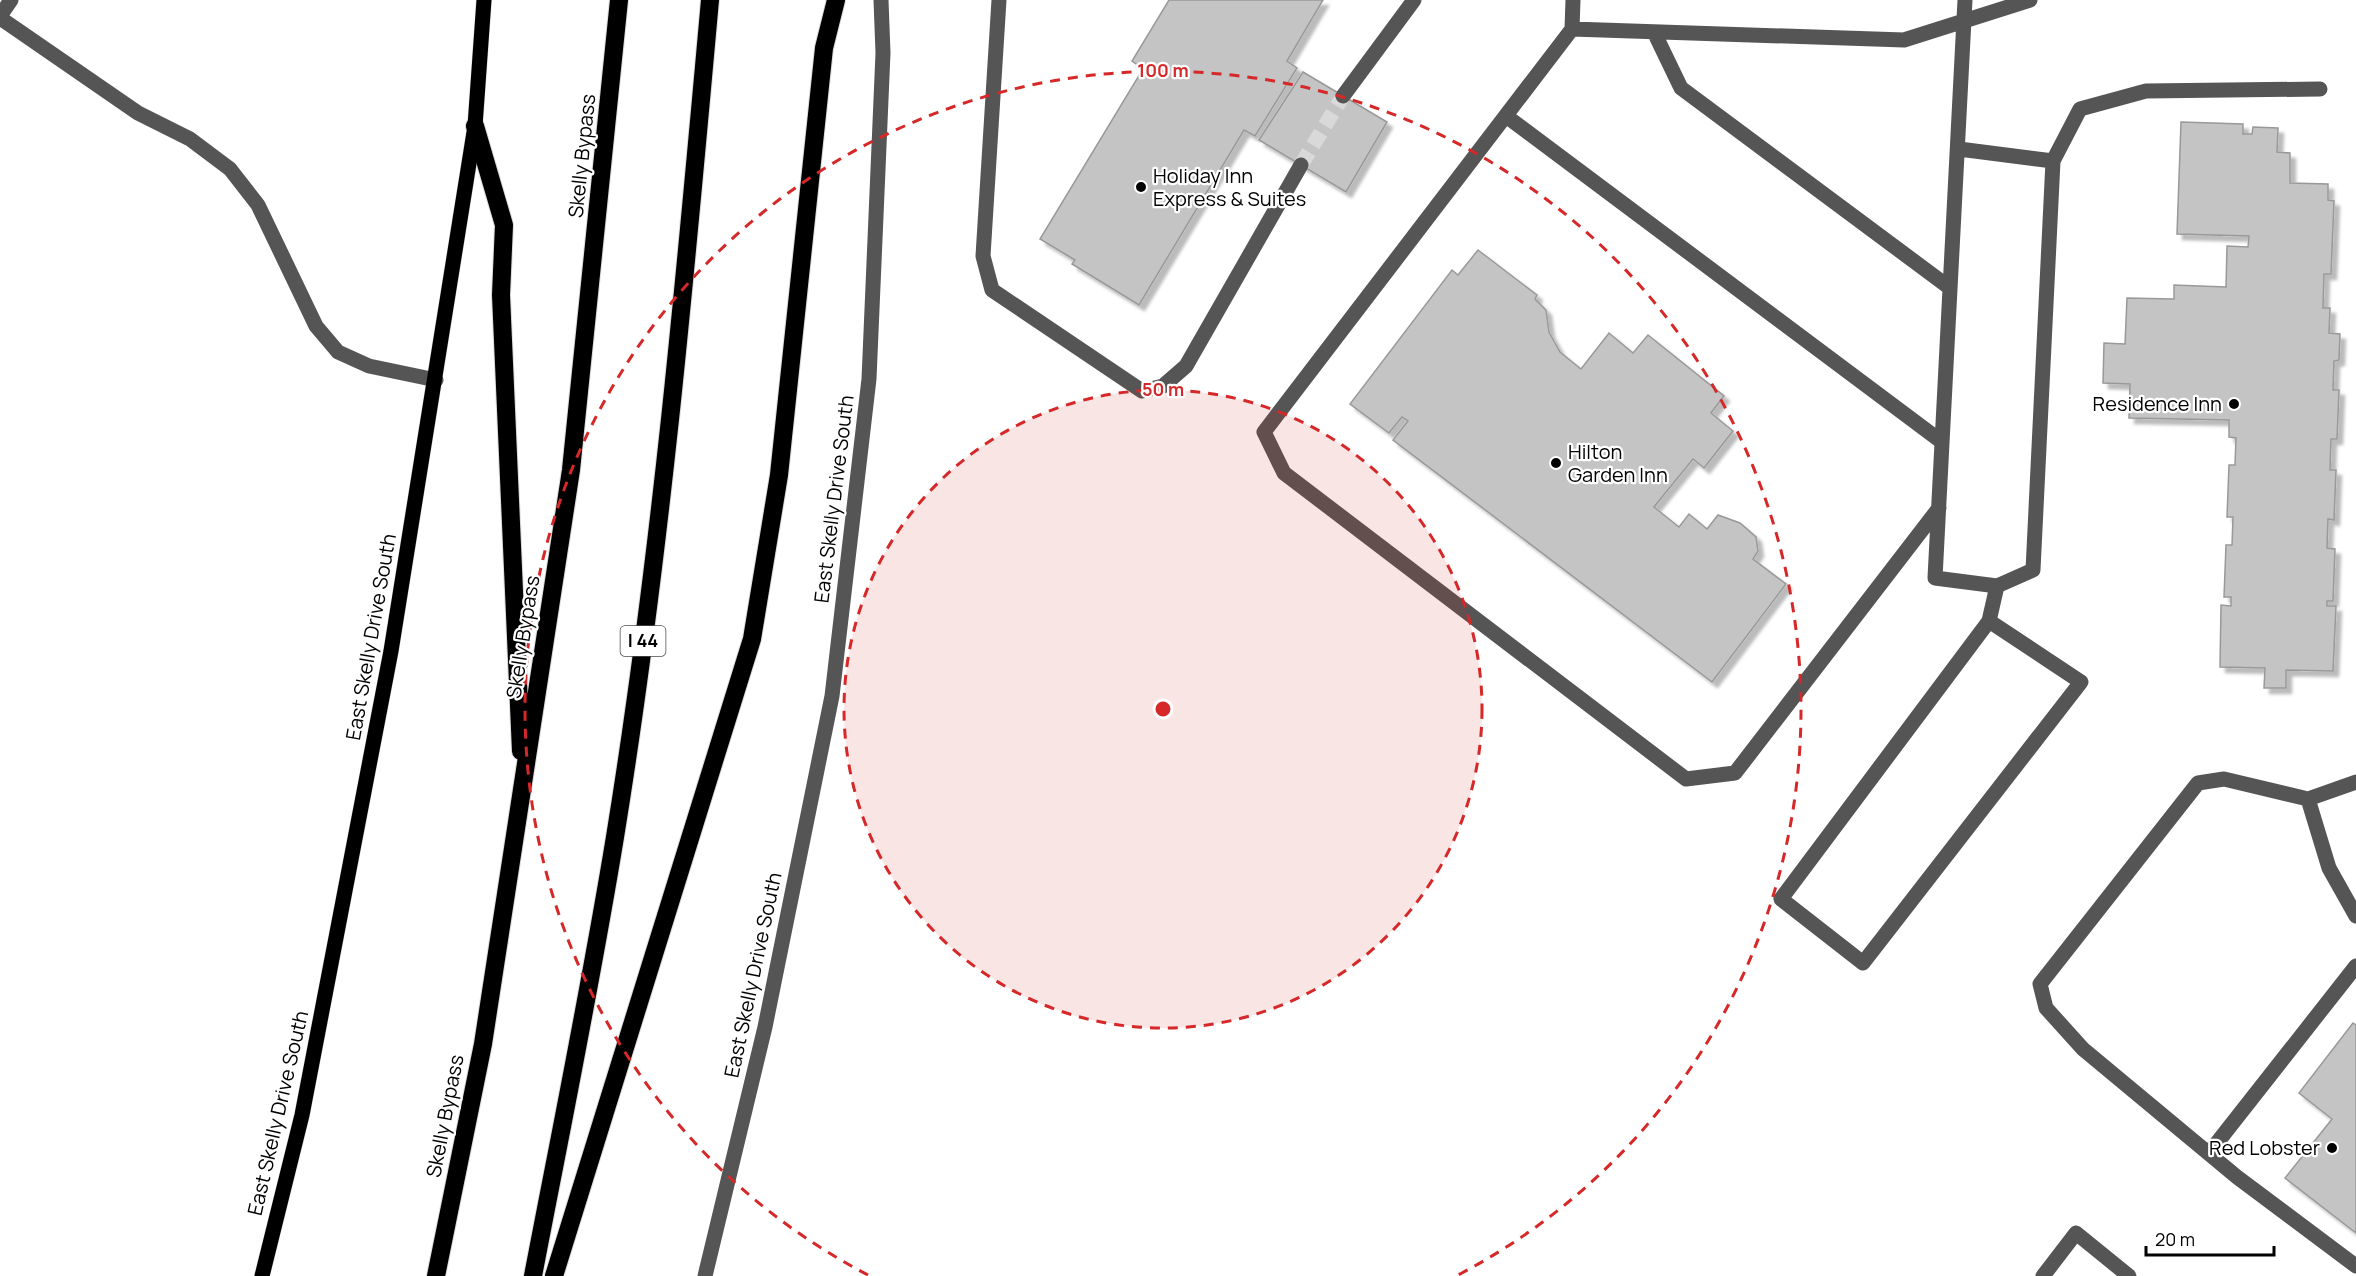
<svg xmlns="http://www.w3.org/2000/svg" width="2356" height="1276" font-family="Manrope,sans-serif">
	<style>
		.building { fill: #c4c4c4; stroke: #999; stroke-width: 1.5; filter: url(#shadow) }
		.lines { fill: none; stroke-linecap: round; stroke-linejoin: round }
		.minor-tunnel { stroke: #d9d9d9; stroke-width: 15; stroke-dasharray: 15 8; stroke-linecap: butt }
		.major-casing { stroke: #dbdbdb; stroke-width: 16 }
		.highway-casing { stroke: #dbdbdb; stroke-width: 20 }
		.minor { stroke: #555; stroke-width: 15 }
		.major { stroke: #000; stroke-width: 15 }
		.highway { stroke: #000; stroke-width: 18 }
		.ring { fill: none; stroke: #d62828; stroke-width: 3; stroke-dasharray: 10 8 }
		.poi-dot { fill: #000; stroke: #fff; stroke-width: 2 }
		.labels { text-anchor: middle; stroke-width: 4.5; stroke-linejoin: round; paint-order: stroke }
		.shield { fill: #fff; stroke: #4c4c4c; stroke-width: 1.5 }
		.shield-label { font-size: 18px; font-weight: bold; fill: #000 }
		.street-label { font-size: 20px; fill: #000; stroke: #fff }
		.poi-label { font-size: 20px; fill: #000; stroke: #fff; text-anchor: start }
		.centre { fill: #d62828; stroke: #fff; stroke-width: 3 }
		.ring-label { font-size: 18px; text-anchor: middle; font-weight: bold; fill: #d62828; stroke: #fff; stroke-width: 4.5; stroke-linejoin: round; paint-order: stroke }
	</style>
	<defs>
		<filter id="shadow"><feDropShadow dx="5.5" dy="5.5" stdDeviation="1.5" flood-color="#0004"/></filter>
	</defs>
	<rect width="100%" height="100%" fill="#fff"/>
	<path class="building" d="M 1169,0 L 1323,0 L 1287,61 L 1297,68 L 1255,136 L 1244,130 L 1139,305 L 1072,264 L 1075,260 L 1040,239 L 1143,69 L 1132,61 Z
		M 1303,72 L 1387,122 L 1346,192 L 1259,140 Z
		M 2181,122 L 2243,124 L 2243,134 L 2252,134 L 2253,127 L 2278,128 L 2277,152 L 2290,153 L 2290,183 L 2328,184 L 2328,200 L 2334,201 L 2331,274 L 2324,274 L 2323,308 L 2330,308 L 2329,333 L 2340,334 L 2339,360 L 2334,361 L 2333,390 L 2339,390 L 2337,439 L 2331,439 L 2330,470 L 2336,470 L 2334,520 L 2328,519 L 2327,548 L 2335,549 L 2333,601 L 2327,601 L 2327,606 L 2336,606 L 2333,671 L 2286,670 L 2286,688 L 2264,688 L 2265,668 L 2220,667 L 2221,605 L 2231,606 L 2231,597 L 2224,597 L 2226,545 L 2232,545 L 2233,517 L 2227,517 L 2229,465 L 2235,465 L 2236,438 L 2229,437 L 2229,420 L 2129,418 L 2130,384 L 2103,383 L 2104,343 L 2125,344 L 2127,298 L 2174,299 L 2174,285 L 2226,287 L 2227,246 L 2248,247 L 2249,236 L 2177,234 Z
		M 1478,250 L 1537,295 L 1535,299 L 1546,310 L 1549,332 L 1560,352 L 1581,369 L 1609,333 L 1633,353 L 1648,335 L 1724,396 L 1711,413 L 1733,431 L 1704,468 L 1693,459 L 1654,507 L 1679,527 L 1689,514 L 1707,529 L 1718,515 L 1740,523 L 1756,537 L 1758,551 L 1753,559 L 1786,584 L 1712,682 L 1393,440 L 1408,421 L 1402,417 L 1389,433 L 1350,404 L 1452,270 L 1458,275 Z
		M 2353,1023 L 2356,1025 L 2356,1233 L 2285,1178 L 2332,1119 L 2299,1093 Z"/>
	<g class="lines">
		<path class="minor-tunnel" d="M 1301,165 L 1343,96"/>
		<g class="major-casing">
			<path id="major" d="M 262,1276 L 302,1115 L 391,651 L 475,126 L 484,0"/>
		</g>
		<g class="highway-casing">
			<path id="highway" d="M 475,126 L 504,225 L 501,295 L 521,751
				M 436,1276 L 483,1044 L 571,470 L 619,0
				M 533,1276 C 561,1130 591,984 615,837 C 660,560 685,279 710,0
				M 554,1276 L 752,639 L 779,475 L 824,48 L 836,0"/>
		</g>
		<path class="minor" d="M 999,0 L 983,256 L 992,290 L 1142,391 L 1163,386 L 1186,366 L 1301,165
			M 1573,0 L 1572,29 L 1904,40 L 2030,0
			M 0,16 L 11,0
			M 0,18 L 138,113 L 190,139 L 230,169 L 258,205 L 316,326 L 338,352 L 369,366 L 436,380
			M 1572,29 L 1264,432 L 1284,473 L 1686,779 L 1735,773 L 1939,508
			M 1654,32 L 1681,88 L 1950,288
			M 1343,96 L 1414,0
			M 1506,116 L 1942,442
			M 1959,149 L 2053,161 L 2033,570 L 1997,586 L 1935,578 L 1965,0
			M 2053,161 L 2080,109 L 2146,91 L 2320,89
			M 1989,621 L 1781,899 L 1863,963 L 2081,682 L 1989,621 L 1997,586
			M 2308,799 L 2356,782
			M 2356,916 L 2329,868 L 2308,799 L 2224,779 L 2198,783 L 2040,984 L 2046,1008 L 2083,1049 L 2237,1177 L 2356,1266
			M 2209,1153 L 2356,966
			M 705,1276 L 765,1027 L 832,696 L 869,379 L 883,53 L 881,0
			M 2043,1276 L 2076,1233 L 2129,1276"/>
		<use href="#major" class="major"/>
		<use href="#highway" class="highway"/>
	</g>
	<circle cx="1163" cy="709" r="319" fill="#d62828" fill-opacity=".12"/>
	<g class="ring">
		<circle cx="1163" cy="709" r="319"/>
		<path d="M868 1275A638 638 0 1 1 1458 1275"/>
	</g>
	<g class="poi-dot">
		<circle cx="1141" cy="187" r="6"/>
		<circle cx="2234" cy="404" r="6"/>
		<circle cx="1556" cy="463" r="6"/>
		<circle cx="2332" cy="1148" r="6"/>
	</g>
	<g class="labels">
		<rect class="shield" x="620.5" y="626" width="45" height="30" rx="4.5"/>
		<g class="shield-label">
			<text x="643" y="647">I 44</text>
		</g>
		<g class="street-label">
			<text transform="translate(582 156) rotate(-84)" y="7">Skelly Bypass</text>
			<text transform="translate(834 499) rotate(-83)" y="7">East Skelly Drive South</text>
			<text transform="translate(371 637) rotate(-80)" y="7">East Skelly Drive South</text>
			<text transform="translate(523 637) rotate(-81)" y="7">Skelly Bypass</text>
			<text transform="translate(753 975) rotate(-78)" y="7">East Skelly Drive South</text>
			<text transform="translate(278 1113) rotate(-77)" y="7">East Skelly Drive South</text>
			<text transform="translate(445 1116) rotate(-79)" y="7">Skelly Bypass</text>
		</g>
		<g class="poi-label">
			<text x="1153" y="183">Holiday Inn<tspan x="1153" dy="23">Express &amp; Suites</tspan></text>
			<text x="2222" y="411" text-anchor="end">Residence Inn</text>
			<text x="1568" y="459">Hilton<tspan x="1568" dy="23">Garden Inn</tspan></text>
			<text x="2320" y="1155" text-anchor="end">Red Lobster</text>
		</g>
	</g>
	<circle cx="1163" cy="709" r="9" class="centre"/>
	<g class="ring-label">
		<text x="1163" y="77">100 m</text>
		<text x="1163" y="396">50 m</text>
	</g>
	<path d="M2146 1246v9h128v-9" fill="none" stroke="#000000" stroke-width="3"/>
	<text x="2155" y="1246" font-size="18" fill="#000000" stroke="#ffffff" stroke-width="4.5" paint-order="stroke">20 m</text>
</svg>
